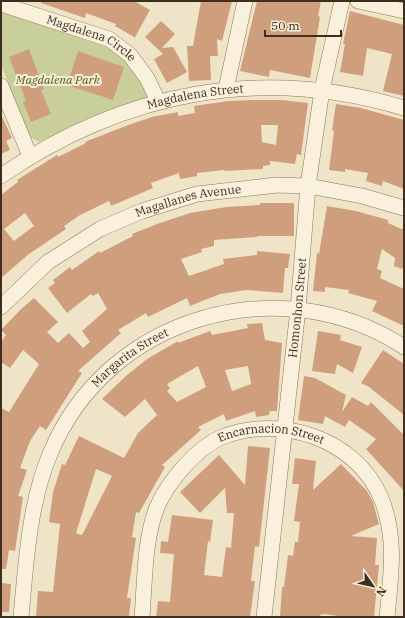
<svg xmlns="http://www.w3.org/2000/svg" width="405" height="618" font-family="'IBM Plex Serif',serif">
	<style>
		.green { fill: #c9cf9b }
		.building { fill: #cf9f7d; fill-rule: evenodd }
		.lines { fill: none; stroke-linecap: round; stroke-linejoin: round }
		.minor-casing { stroke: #8d765c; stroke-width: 16 }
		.minor { stroke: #faf1dc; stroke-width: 15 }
		.labels { text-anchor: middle; stroke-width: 4; stroke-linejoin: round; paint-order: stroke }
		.street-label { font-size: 12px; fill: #3d2e20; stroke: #f7eed8 }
		.park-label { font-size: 12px; font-style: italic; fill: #4d5a26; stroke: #f7eed8 }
	</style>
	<rect width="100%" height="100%" fill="#f0e4c8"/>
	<path class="green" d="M 1,13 L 8,13 L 105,46 L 127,59 L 142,78 L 148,96 L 146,101 L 94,116 L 39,142 L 29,137 L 1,64 Z"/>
	<path class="building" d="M 42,1 L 134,1 L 150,10 L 134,39 L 134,37 L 115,26 L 116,24 L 86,13 L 85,18 L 41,3 Z
		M 201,1 L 232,1 L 222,41 L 217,39 L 218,56 L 210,56 L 211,80 L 189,81 L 187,46 L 193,46 Z
		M 257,1 L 321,1 L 318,16 L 320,17 L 310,78 L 270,70 L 269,77 L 240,71 Z
		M 350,11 L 404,25 L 404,96 L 383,91 L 392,54 L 367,48 L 363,76 L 340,72 L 345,44 L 343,44 Z
		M 161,21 L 175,34 L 162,48 L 173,47 L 187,72 L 167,83 L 154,59 L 163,54 L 145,37 Z
		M 29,49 L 44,89 L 41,90 L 51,114 L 31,122 L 23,102 L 26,101 L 9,57 Z
		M 78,51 L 124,67 L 113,100 L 67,85 Z
		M 253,100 L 282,100 L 308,103 L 301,155 L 297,154 L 295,164 L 270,161 L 270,165 L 263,166 L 263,169 L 225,171 L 224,170 L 197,173 L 197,176 L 180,179 L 179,173 L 151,183 L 153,188 L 111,206 L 109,201 L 80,215 L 64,226 L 66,229 L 29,254 L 1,278 L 1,195 L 18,182 L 17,180 L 57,155 L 58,157 L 86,143 L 85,142 L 128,125 L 152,117 L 178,112 L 178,116 L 195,113 L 194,106 L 228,101 ZM 261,125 L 278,125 L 276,145 L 262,142 ZM 25,213 L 34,226 L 14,241 L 4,229 Z
		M 336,104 L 361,108 L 404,120 L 404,189 L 383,181 L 382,186 L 366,181 L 368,173 L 345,169 L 345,172 L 329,170 L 334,131 L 332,130 Z
		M 1,114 L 12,138 L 6,141 L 10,150 L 1,154 Z
		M 260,203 L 294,203 L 294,236 L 257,236 L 257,237 L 214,240 L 214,246 L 201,249 L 202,252 L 181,259 L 189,276 L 224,264 L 223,259 L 257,255 L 257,251 L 290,254 L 288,268 L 285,268 L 283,293 L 247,290 L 220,294 L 190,306 L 187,298 L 148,317 L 146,313 L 118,330 L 121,333 L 78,371 L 82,373 L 46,430 L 40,426 L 30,441 L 20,468 L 27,470 L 18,496 L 23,497 L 15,551 L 9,550 L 6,569 L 1,569 L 1,408 L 9,412 L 39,364 L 23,350 L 10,368 L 1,362 L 1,342 L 6,335 L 1,330 L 21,309 L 34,298 L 58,322 L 47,332 L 58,343 L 69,333 L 83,348 L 90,342 L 82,331 L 107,309 L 98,293 L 93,296 L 91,294 L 67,313 L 48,288 L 55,283 L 53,280 L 70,267 L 72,270 L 99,251 L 100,253 L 133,236 L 132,234 L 157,224 L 190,213 L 226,207 L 260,205 Z
		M 327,206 L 356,211 L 388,220 L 388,223 L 404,230 L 404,264 L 402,269 L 394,266 L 395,258 L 382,249 L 377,269 L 382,271 L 380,278 L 404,289 L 404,326 L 372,311 L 377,301 L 348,293 L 349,290 L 325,287 L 325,292 L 313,291 L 317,253 L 319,254 Z
		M 262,323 L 265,340 L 282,343 L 277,411 L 270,411 L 269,415 L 256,417 L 255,411 L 226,421 L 224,414 L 198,427 L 201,430 L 162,465 L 165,467 L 139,513 L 136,512 L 132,537 L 136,538 L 127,598 L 131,598 L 129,617 L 36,616 L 38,591 L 53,592 L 60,524 L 49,522 L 53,492 L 62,464 L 65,465 L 79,436 L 124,458 L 138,433 L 157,415 L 145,399 L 125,417 L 102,399 L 127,375 L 147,359 L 178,341 L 178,343 L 210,331 L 212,335 L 248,328 L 247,324 ZM 198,366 L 206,387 L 177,402 L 167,391 L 170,388 L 167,384 ZM 248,366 L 251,384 L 232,391 L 225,370 ZM 96,469 L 112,476 L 82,535 L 76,533 Z
		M 318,331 L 341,335 L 340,340 L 362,347 L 353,373 L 337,364 L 335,374 L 312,371 Z
		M 383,350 L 404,364 L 404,415 L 369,387 L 361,383 Z
		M 304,376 L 315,378 L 346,395 L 342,412 L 352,397 L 368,406 L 371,402 L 404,435 L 404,491 L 366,449 L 376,439 L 349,420 L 345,427 L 325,416 L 323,424 L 298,420 Z
		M 248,446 L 270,448 L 259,547 L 255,546 L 251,581 L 255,581 L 250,617 L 156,617 L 158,601 L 170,602 L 174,554 L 160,553 L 161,541 L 168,542 L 172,515 L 213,520 L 210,542 L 208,541 L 204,575 L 222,577 L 226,547 L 231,548 L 234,513 L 227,513 L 225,488 L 200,513 L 180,492 L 219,455 L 245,485 Z
		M 295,458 L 316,461 L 313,490 L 341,464 L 367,491 L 373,502 L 379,524 L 351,536 L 377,538 L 375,565 L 379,565 L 374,617 L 346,617 L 324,614 L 320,615 L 319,617 L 280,617 L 282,587 L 284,587 L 288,555 L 293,556 L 295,542 L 298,542 L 300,522 L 294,521 L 299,484 L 292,484 Z
		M 1,583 L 11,584 L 9,612 L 1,612 Z"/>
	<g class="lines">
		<g class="minor-casing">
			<g id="minor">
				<path d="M 358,1 L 404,11"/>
				<path id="s1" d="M 1,4 L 109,39 L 130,55 L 147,78 L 158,101"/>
				<path d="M 1,86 L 30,156"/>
				<path d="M 226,89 L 245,1"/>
				<path id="s2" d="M 1,176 C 123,92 261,65 404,108"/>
				<path id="s3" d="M 1,307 L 48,262 L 100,229 L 142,211 L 197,194 L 277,185 L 308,186 L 362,196 L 404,208"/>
				<path id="s4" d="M 21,617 C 26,563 29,504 50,454 C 107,315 281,267 404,347"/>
				<path id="s5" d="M 142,617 C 145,581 144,540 157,507 C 168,482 196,448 222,437 C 279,414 356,438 381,498 C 397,537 391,576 387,617"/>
				<path id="s6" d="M 264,617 L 298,309 L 308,186 L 322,90 L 342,1"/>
			</g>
		</g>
		<use href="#minor" class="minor"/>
	</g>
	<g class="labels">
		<g class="street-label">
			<text dy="4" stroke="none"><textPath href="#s1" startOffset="97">Magdalena Circle</textPath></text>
			<text dy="4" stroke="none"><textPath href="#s2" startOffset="212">Magdalena Street</textPath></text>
			<text dy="4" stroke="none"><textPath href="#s3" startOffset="220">Magallanes Avenue</textPath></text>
			<text dy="4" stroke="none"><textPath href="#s6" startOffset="311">Homonhon Street</textPath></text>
			<text dy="4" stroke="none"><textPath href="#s4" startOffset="294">Margarita Street</textPath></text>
			<text dy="4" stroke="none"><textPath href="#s5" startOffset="259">Encarnacion Street</textPath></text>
		</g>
		<g class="park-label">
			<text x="58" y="84">Magdalena Park</text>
		</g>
	</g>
	<rect width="405" height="618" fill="none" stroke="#3d2e20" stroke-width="4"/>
	<g transform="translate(373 586) rotate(124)" stroke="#f7eed8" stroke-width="3" paint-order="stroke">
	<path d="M0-3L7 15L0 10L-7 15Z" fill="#3d2e20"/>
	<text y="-6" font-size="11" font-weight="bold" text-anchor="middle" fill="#3d2e20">N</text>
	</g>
	<path d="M265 30v6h76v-6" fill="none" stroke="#3d2e20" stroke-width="2"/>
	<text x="271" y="30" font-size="12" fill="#3d2e20" stroke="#f7eed8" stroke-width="3" paint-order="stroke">50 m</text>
</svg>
